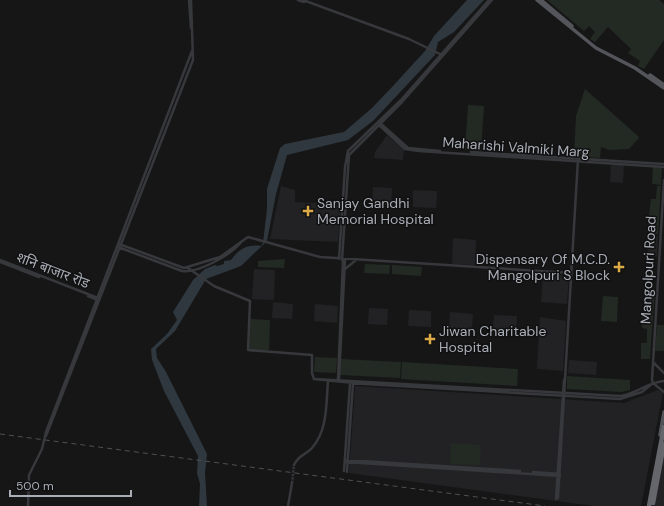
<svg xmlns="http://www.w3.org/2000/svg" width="664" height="506" font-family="'DM Sans','Noto Sans Devanagari',sans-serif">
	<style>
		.built { fill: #222224 }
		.green { fill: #222a23 }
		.water { fill: #30383f }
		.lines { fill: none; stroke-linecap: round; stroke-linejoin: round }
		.minor-tunnel { stroke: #333437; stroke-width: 2.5; stroke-dasharray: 2.5 1; stroke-linecap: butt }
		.minor { stroke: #37383c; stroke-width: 2.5 }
		.major { stroke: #54555b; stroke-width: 3.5 }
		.highway { stroke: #64666c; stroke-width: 4.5 }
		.rail { stroke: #4f5055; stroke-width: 1; stroke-dasharray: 5 4; stroke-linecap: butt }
		.poi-dot { fill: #ddaa48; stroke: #111112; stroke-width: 1.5 }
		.labels { text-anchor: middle; stroke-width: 3; stroke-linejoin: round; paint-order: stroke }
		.street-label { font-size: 14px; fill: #a9adb6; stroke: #111112 }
		.poi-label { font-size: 14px; fill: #a9adb6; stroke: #111112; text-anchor: start }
	</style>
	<rect width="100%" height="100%" fill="#161617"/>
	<path class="built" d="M 387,135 L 404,150 L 403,160 L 374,158 L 375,152 Z
		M 611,165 L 624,165 L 623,183 L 610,182 Z
		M 281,186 L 295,190 L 295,202 L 341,204 L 338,242 L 270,239 Z
		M 373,187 L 392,188 L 391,205 L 372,204 Z
		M 413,190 L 437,191 L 436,208 L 413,207 Z
		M 649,235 L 658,236 L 657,257 L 648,256 Z
		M 453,238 L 476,240 L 475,265 L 452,264 Z
		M 254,269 L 275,270 L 274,300 L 252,299 Z
		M 543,274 L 569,276 L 567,304 L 541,302 Z
		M 273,302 L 293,304 L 292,319 L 272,318 Z
		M 315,304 L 338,306 L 337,323 L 314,321 Z
		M 369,308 L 388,309 L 387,325 L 368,324 Z
		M 409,310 L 431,311 L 431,327 L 408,326 Z
		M 450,312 L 473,314 L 472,330 L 449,328 Z
		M 494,315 L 517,316 L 516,332 L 493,331 Z
		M 540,317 L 566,321 L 563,371 L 537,369 L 539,335 L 551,335 L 539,334 Z
		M 569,360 L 597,362 L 596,375 L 568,373 Z
		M 355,386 L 624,403 L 658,390 L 663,393 L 641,506 L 594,506 L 349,473 Z
		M 664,457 L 664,506 L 654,506 L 663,460 Z"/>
	<path class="green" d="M 547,0 L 659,0 L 664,4 L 664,40 L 644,69 L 638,66 L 640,61 L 628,53 L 631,49 L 608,27 L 595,42 L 590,39 L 595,32 L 589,26 L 584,31 Z
		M 585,89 L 638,136 L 639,138 L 629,149 L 609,150 L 601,147 L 600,158 L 574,156 L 576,116 Z
		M 468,105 L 484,106 L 481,151 L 465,150 Z
		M 653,167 L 662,168 L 661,185 L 652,184 Z
		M 657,186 L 661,186 L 658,234 L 654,234 L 655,216 L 649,216 L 651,199 L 656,199 Z
		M 285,259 L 284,268 L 258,267 L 258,261 Z
		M 365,264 L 390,265 L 389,274 L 364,273 Z
		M 392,265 L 422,267 L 421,276 L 392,274 Z
		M 650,288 L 655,289 L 650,359 L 641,359 L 641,343 L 647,343 L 647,329 L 642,328 L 643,312 L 649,312 Z
		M 603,296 L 618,297 L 617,322 L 601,321 Z
		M 250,319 L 270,320 L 269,350 L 249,350 Z
		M 657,325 L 664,325 L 664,351 L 655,351 Z
		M 315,357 L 337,358 L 336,373 L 314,372 Z
		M 341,359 L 401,362 L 400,378 L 340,375 Z
		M 402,362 L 518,369 L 517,386 L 401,379 Z
		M 567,376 L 630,380 L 630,390 L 621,392 L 567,389 Z
		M 451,443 L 481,445 L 480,465 L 450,464 Z"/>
	<path class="water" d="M 467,0 L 484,0 L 454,32 L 438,42 L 435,55 L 373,121 L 348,140 L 287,155 L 276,194 L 267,241 L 241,266 L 206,279 L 175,331 L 156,349 L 157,358 L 166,372 L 207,454 L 205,473 L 207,506 L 199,506 L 200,484 L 197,473 L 198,456 L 164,391 L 152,360 L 151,349 L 167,334 L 177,320 L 173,312 L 193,280 L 205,269 L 215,265 L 217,266 L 224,264 L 224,261 L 231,260 C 239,249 247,244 261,246 L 263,243 L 267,209 L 267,189 L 280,148 L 285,144 L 344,132 L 372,108 L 392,87 L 425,51 L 434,36 Z"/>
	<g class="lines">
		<path class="minor-tunnel" d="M 292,483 L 294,465"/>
		<path class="minor" d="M 189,0 L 191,28
			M 298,0 L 304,2
			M 303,0 L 409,39 L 442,55
			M 379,122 L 408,148 L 440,151
			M 379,125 L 405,149 L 419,151 L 664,167
			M 471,152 L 664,164
			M 119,244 L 184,268 L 220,257 L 248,237 L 320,257 L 571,273
			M 118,247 L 182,271 C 199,273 231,255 242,241
			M 339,259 L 345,167 L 348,151 L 401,100 L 489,0
			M 0,260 L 98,298
			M 342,260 L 349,155 L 402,102 L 492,0
			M 0,262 L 39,277
			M 188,268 L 214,286 L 250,301 L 248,350 L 312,355 L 312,373 L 314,379
			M 345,269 L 355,261
			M 88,296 L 98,300
			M 654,363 L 664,373
			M 314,379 L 620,396 C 636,394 648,382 664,381
			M 314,379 L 365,384 L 620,399 L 642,392 L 653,383
			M 338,379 L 343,260
			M 339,379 L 345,260
			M 653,383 L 652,380 L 664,180
			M 653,383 L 664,392
			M 46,436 L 193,60 L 191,0
			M 345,460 L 520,471
			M 345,462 L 560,476
			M 294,465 C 298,455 306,455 312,448 C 328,430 326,403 328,381
			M 344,471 L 350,383
			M 347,472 L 353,383
			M 533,472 L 560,474
			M 556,499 L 558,498 L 578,159
			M 556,499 L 564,380
			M 28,506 L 29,475 L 42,449 L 46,432 L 192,51
			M 288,506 L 292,483"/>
		<path class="major" d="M 537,0 L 596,48 L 635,68 L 664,88
			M 541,0 L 572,26
			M 650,75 L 664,85
			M 660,435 L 664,412"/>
		<path class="highway" d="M 653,503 L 664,444
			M 649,506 L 664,427"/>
		<path class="rail" d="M 0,434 L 545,506"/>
	</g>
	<g class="poi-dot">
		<path d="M306 205h4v4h4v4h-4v4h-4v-4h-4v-4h4z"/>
		<path d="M617 261h4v4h4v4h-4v4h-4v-4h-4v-4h4z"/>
		<path d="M428 333h4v4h4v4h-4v4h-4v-4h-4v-4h4z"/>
	</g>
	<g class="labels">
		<g class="street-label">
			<text transform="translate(516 147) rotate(4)" y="5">Maharishi Valmiki Marg</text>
			<text transform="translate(53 270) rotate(21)" y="5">शनि बाजार रोड</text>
			<text transform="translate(648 270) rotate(-87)" y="5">Mangolpuri Road</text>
		</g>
		<g class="poi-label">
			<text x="317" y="208">Sanjay Gandhi<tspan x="317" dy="16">Memorial Hospital</tspan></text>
			<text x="610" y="264" text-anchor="end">Dispensary Of M.C.D.<tspan x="610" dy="16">Mangolpuri S Block</tspan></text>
			<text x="439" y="336">Jiwan Charitable<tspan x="439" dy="16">Hospital</tspan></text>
		</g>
	</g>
	<path d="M10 490v6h121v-6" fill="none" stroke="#a9adb6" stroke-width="2"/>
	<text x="16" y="490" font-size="12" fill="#a9adb6" stroke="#111112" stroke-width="3" paint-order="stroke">500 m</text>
</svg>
